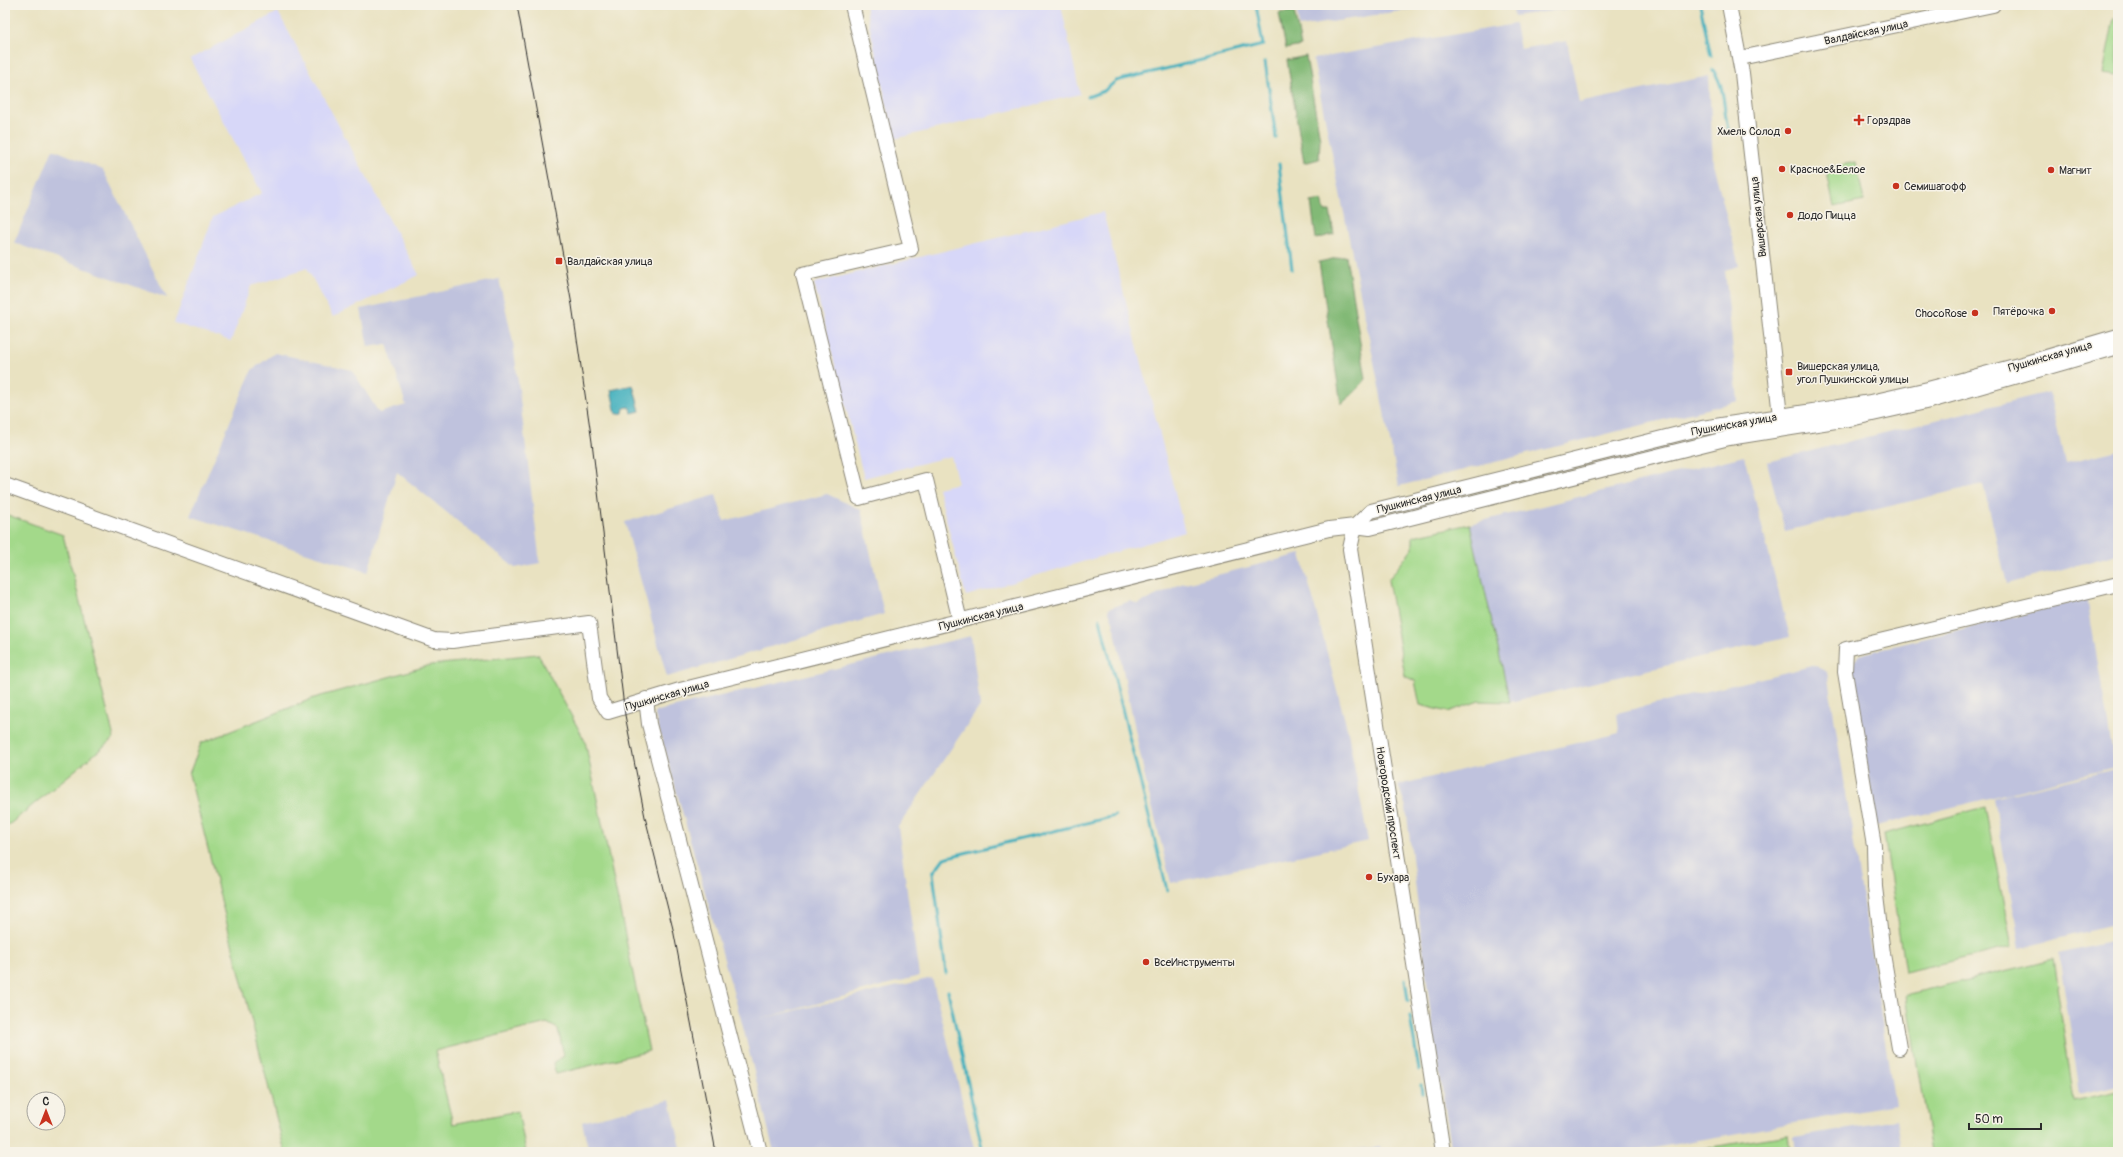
<svg xmlns="http://www.w3.org/2000/svg" width="2123" height="1157" font-family="Pangolin,sans-serif">
	<style>
		.built { fill: #d7d7f8 }
		.industrial { fill: #bfc2dd }
		.green { fill: #a3d98a; stroke: #67825a }
		.forest { fill: #82b976; stroke: #567250 }
		.water { fill: #42b0be; stroke: #366e74 }
		.lines { fill: none; stroke-linecap: round; stroke-linejoin: round }
		.stream { stroke: #42b0be; stroke-width: 3 }
		.minor-casing { stroke: #8a8676; stroke-width: 16 }
		.minor { stroke: #fff; stroke-width: 14 }
		.tram { stroke: #2b2b2b; stroke-width: 1 }
		.poi-dot { fill: #c8321e; stroke: #f7f3e8; stroke-width: 1.5 }
		.labels { text-anchor: middle; stroke-width: 3; stroke-linejoin: round; paint-order: stroke }
		.street-label { font-size: 11px; fill: #2b2b2b; stroke: #f7f3e8 }
		.poi-label { font-size: 11px; fill: #2b2b2b; stroke: #f7f3e8; text-anchor: start }
	</style>
	<rect width="100%" height="100%" fill="#f7f3e8"/>
	<filter id="ink" filterUnits="userSpaceOnUse"><feTurbulence type="fractalNoise" baseFrequency=".025" numOctaves="2"/><feDisplacementMap in="SourceGraphic" scale="8" xChannelSelector="R" yChannelSelector="G"/><feConvolveMatrix kernelMatrix="1 2 1 2 8 2 1 2 1" color-interpolation-filters="sRGB"/></filter>
	<filter id="wash" filterUnits="userSpaceOnUse"><feTurbulence type="fractalNoise" baseFrequency=".012" numOctaves="4" result="noise"/><feDisplacementMap in="SourceGraphic" scale="16" xChannelSelector="R" yChannelSelector="G"/><feGaussianBlur stdDeviation="0.9" result="paint"/><feColorMatrix in="noise" values="0 0 0 0 0 0 0 0 0 0 0 0 0 0 0 0 0 1.4 0 .05"/><feComposite in="paint" operator="in"/></filter>
	<g filter="url(#wash)">
		<rect width="100%" height="100%" fill="#e9e2c1"/>
		<path class="built" d="M 865,5 L 1061,5 L 1080,94 L 894,139 Z
			M 278,12 L 419,275 L 333,317 L 307,268 L 251,286 L 231,341 L 174,323 L 213,217 L 262,193 L 190,59 Z
			M 1103,212 L 1185,532 L 966,596 L 938,488 L 958,483 L 951,456 L 864,478 L 814,283 Z"/>
		<path class="industrial" d="M 1296,5 L 1438,5 L 1299,27 Z
			M 1512,5 L 1576,5 L 1575,8 L 1514,16 Z
			M 1515,24 L 1520,49 L 1567,41 L 1579,103 L 1709,76 L 1713,163 L 1739,266 L 1725,270 L 1738,401 L 1399,486 L 1313,59 Z
			M 53,149 L 103,170 L 167,298 L 14,243 Z
			M 499,279 L 513,342 L 540,563 L 515,568 L 397,472 L 368,572 L 190,516 L 252,370 L 275,353 L 352,370 L 379,413 L 406,405 L 387,344 L 368,347 L 361,309 Z
			M 2049,392 L 2065,463 L 2118,450 L 2118,554 L 2007,584 L 1983,484 L 1785,531 L 1767,462 Z
			M 1744,456 L 1790,637 L 1510,702 L 1470,524 Z
			M 827,494 L 861,510 L 884,614 L 667,677 L 625,522 L 716,495 L 724,521 Z
			M 1301,554 L 1348,732 L 1368,841 L 1171,883 L 1145,778 L 1113,621 L 1108,609 L 1130,601 L 1138,604 L 1181,584 Z
			M 2087,598 L 2115,767 L 1876,826 L 1851,666 L 1858,655 Z
			M 971,636 L 980,706 L 898,827 L 919,976 L 760,1019 L 932,978 L 975,1152 L 774,1152 L 742,1023 L 654,712 Z
			M 1816,665 L 1827,672 L 1895,1105 L 1632,1152 L 1452,1152 L 1433,1033 L 1406,807 L 1398,785 L 1619,733 L 1617,713 Z
			M 2115,769 L 2118,786 L 2118,924 L 2020,948 L 1994,798 Z
			M 2118,940 L 2118,1085 L 2080,1094 L 2059,954 Z
			M 670,1100 L 682,1152 L 589,1152 L 582,1122 Z
			M 1896,1120 L 1901,1152 L 1796,1152 L 1794,1137 Z
			M 1380,1147 L 1382,1152 L 1344,1152 L 1359,1149 Z"/>
		<path class="green" d="M 2114,18 L 2118,19 L 2118,76 L 2103,74 Z
			M 1856,162 L 1864,201 L 1834,207 L 1826,168 Z
			M 5,514 L 63,535 L 114,738 L 5,828 Z
			M 1470,524 L 1510,702 L 1479,701 L 1448,712 L 1420,705 L 1415,681 L 1405,676 L 1388,580 L 1413,548 L 1413,536 Z
			M 538,654 L 585,741 L 649,1051 L 556,1074 L 553,1063 L 564,1056 L 558,1029 L 547,1023 L 435,1051 L 453,1124 L 518,1111 L 526,1152 L 285,1152 L 189,774 L 201,743 L 314,698 L 431,665 Z
			M 1985,807 L 2012,947 L 1905,972 L 1884,834 Z
			M 2053,959 L 2074,1101 L 2118,1091 L 2118,1152 L 1931,1152 L 1906,995 Z
			M 1788,1135 L 1790,1152 L 1680,1152 Z"/>
		<path class="forest" d="M 1294,11 L 1301,46 L 1286,49 L 1279,13 Z
			M 1306,56 L 1320,139 L 1319,159 L 1304,163 L 1287,60 Z
			M 1322,200 L 1325,211 L 1330,211 L 1334,234 L 1316,239 L 1311,202 Z
			M 1346,256 L 1366,379 L 1354,393 L 1341,404 L 1319,262 Z"/>
		<path class="water" d="M 633,385 L 640,411 L 632,413 L 629,407 L 624,408 L 623,413 L 616,414 L 611,390 Z"/>
		<g class="lines">
			<path class="stream" d="M 1700,5 L 1711,56
				M 1265,62 L 1276,138
				M 1713,70 C 1726,89 1723,108 1728,129
				M 1087,97 L 1104,91 L 1116,81 L 1263,45 L 1256,5
				M 1279,164 L 1292,269
				M 1100,619 L 1167,890
				M 946,973 L 933,873 L 944,858 L 1115,816
				M 1405,979 L 1408,1001
				M 948,991 L 983,1152
				M 1410,1017 L 1419,1070
				M 1421,1085 L 1422,1093"/>
		</g>
	</g>
	<g filter="url(#ink)">
		<g class="lines">
			<g class="minor-casing">
				<path id="minor" d="M 852,5 L 911,249 L 803,274 L 859,498 L 926,480 L 960,621
					M 1729,5 L 1742,73 L 1781,425
					M 1740,58 L 1993,5
					M 5,485 L 434,640 L 452,641 L 589,623 L 599,698 L 608,712 L 680,690 L 1329,529 L 1355,526 L 1370,528 L 1729,438 L 1855,418 L 1930,401 L 2118,347
					M 1355,526 L 1371,511 L 1702,428 L 1871,402 L 1928,389 L 2026,363 L 2118,336
					M 1355,526 L 1350,549 L 1443,1152
					M 646,699 L 649,724 L 760,1152
					M 1899,1048 L 1883,954 L 1875,887 L 1874,846 L 1845,672 L 1846,649 L 2118,584"/>
			</g>
			<use href="#minor" class="minor"/>
			<path class="tram" d="M 517,5 L 572,305 L 592,442 L 625,715 L 645,817 L 673,929 L 716,1152"/>
		</g>
	</g>
	<g class="poi-dot">
		<path d="M1857 114h4v4h4v4h-4v4h-4v-4h-4v-4h4z"/>
		<circle cx="1788" cy="131" r="4"/>
		<circle cx="1782" cy="169" r="4"/>
		<circle cx="2051" cy="170" r="4"/>
		<circle cx="1896" cy="186" r="4"/>
		<circle cx="1790" cy="215" r="4"/>
		<rect x="555" y="257" width="8" height="8" rx="2"/>
		<circle cx="2052" cy="311" r="4"/>
		<circle cx="1975" cy="313" r="4"/>
		<rect x="1785" y="368" width="8" height="8" rx="2"/>
		<circle cx="1369" cy="877" r="4"/>
		<circle cx="1146" cy="962" r="4"/>
	</g>
	<g class="labels">
		<g class="street-label">
			<text transform="translate(1866 32) rotate(-12)" y="4">Валдайская улица</text>
			<text transform="translate(1758 217) rotate(-96)" y="4">Вишерская улица</text>
			<text transform="translate(2050 356) rotate(-16)" y="4">Пушкинская улица</text>
			<text transform="translate(1734 424) rotate(-10)" y="4">Пушкинская улица</text>
			<text transform="translate(1419 499) rotate(-14)" y="4">Пушкинская улица</text>
			<text transform="translate(981 616) rotate(-14)" y="4">Пушкинская улица</text>
			<text transform="translate(667 695) rotate(-16)" y="4">Пушкинская улица</text>
			<text transform="translate(1389 803) rotate(81)" y="4">Новгородский проспект</text>
		</g>
		<g class="poi-label">
			<text x="1867" y="124">Горздрав</text>
			<text x="1780" y="135" text-anchor="end">Хмель Солод</text>
			<text x="1790" y="173">Красное&amp;Белое</text>
			<text x="2059" y="174">Магнит</text>
			<text x="1904" y="190">Семишагофф</text>
			<text x="1798" y="219">Додо Пицца</text>
			<text x="567" y="265">Валдайская улица</text>
			<text x="2044" y="315" text-anchor="end">Пятёрочка</text>
			<text x="1967" y="317" text-anchor="end">ChocoRose</text>
			<text x="1797" y="370">Вишерская улица,<tspan x="1797" dy="13">угол Пушкинской улицы</tspan></text>
			<text x="1377" y="881">Бухара</text>
			<text x="1154" y="966">ВсеИнструменты</text>
		</g>
	</g>
	<rect width="2123" height="1157" fill="none" stroke="#f7f3e8" stroke-width="20"/>
	<g transform="translate(46 1111)"><circle r="19" fill="#f7f3e8" stroke="#a5a39c"/>
	<path d="M0-3L7 15L0 10L-7 15Z" fill="#c8321e"/>
	<text y="-6" font-size="11" font-weight="bold" text-anchor="middle" fill="#2b2b2b">С</text>
	</g>
	<path d="M1969 1123v6h72v-6" fill="none" stroke="#2b2b2b" stroke-width="2"/>
	<text x="1975" y="1123" font-size="12" fill="#2b2b2b" stroke="#f7f3e8" stroke-width="3" paint-order="stroke">50 m</text>
</svg>
